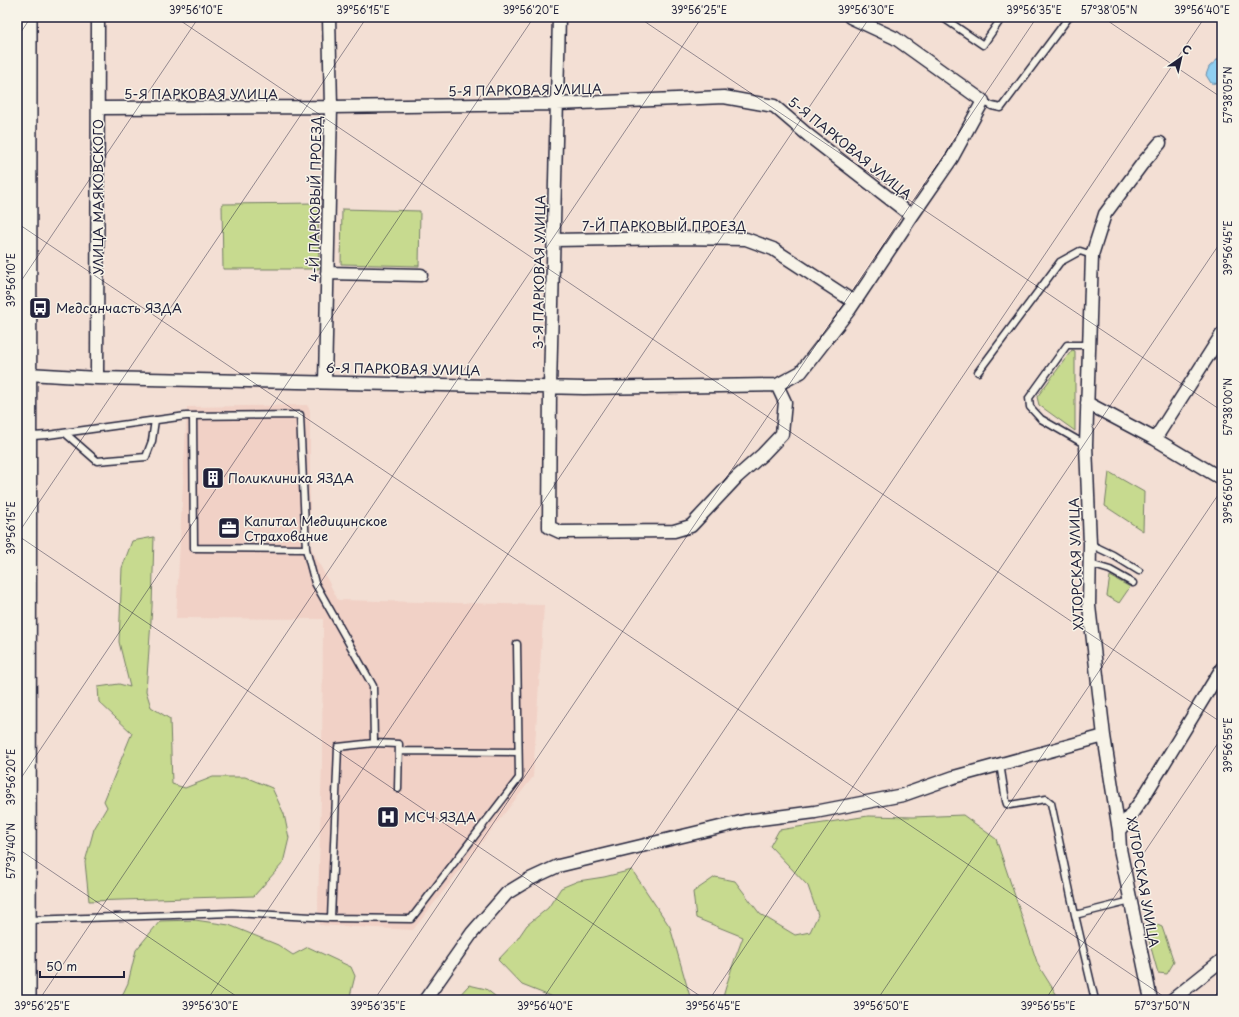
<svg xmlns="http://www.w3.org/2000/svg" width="1239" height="1017" font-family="'Playpen Sans',sans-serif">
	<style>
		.built { fill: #f1d1c6 }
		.green { fill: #c7da8f; stroke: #747e65 }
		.water { fill: #90cff1; stroke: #648aa8 }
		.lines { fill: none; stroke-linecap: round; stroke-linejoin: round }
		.service-casing { stroke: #22223b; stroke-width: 9 }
		.minor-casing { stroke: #22223b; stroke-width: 15 }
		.secondary-casing { stroke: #22223b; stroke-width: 20 }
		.service { stroke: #f7f3e8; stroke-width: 6 }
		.minor { stroke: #f7f3e8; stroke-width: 12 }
		.secondary { stroke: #f7f3e8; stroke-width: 17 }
		.ticks { fill: none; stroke: #22223b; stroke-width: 1; stroke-opacity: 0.45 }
		.labels { text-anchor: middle; stroke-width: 3; stroke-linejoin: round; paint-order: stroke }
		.street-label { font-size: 13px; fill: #22223b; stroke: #f7f3e8 }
		.poi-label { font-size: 13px; fill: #22223b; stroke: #f7f3e8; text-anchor: start }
		.neatline { fill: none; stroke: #22223b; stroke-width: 1.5 }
		.ticks-label { font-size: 10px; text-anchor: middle; fill: #22223b }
	</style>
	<rect width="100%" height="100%" fill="#f3dfd4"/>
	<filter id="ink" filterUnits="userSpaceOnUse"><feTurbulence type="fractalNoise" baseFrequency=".025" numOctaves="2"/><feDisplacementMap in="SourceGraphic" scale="8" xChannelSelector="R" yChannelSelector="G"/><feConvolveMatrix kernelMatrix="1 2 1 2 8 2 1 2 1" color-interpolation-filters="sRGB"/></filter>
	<g filter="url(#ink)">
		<path class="built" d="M 307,405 L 310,410 L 310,546 L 338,600 L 544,605 L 533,777 L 413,930 L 319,925 L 318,905 L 322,761 L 323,619 L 176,618 L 187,407 Z"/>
		<path class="green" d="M 318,203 L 319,269 L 223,269 L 222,204 Z
			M 342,209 L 420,211 L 419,266 L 341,264 Z
			M 1072,350 L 1075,351 L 1075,431 L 1039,405 L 1037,397 Z
			M 22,444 L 19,1000 L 17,1000 L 17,445 Z
			M 1109,472 L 1144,492 L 1143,531 L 1105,506 Z
			M 154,537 L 152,607 L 146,691 L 151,707 L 170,719 L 172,784 L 185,788 L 213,777 L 245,777 L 272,788 L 284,814 L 289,838 L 283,863 L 254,896 L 89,901 L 85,862 L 94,829 L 107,807 L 104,801 L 132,733 L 99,702 L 98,687 L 119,684 L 130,687 L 119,642 L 122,568 L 132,541 Z
			M 1110,576 L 1130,587 L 1119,603 L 1107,596 Z
			M 963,815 L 996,839 L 1038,965 L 1060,1000 L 722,1000 L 732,967 L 743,937 L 696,918 L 693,892 L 715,877 L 735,881 L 760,914 L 795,935 L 810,932 L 818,915 L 808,886 L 770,846 L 779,830 L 868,816 L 913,817 Z
			M 632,870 L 670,927 L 691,1000 L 560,1000 L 522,985 L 498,960 L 516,941 L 527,925 L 548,908 L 561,888 L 578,881 L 604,877 Z
			M 195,920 L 229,925 L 278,945 L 293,955 L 308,947 L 351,967 L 355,976 L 349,1000 L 120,1000 L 128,983 L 136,950 L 160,921 Z
			M 1153,923 L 1162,927 L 1174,962 L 1167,974 L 1158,973 L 1148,937 L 1150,924 Z
			M 469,985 L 486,989 L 500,1000 L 455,1000 Z"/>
		<path class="water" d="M 1218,59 L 1222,60 L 1222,84 L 1211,83 L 1206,75 L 1209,67 Z"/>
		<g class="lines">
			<g class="service-casing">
				<path id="service" d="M 942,17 L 983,45 L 1001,19
					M 983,101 L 992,106 L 1001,108 L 1069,17
					M 978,372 L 1060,262 L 1080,251 L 1092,255
					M 65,433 L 97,461 L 146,457 L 152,441 L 155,420
					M 17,437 L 48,435 L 186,416 L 300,415 L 306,549 L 194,548 L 193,416
					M 1086,445 L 1041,419 L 1030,407 L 1029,398 L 1067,345 L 1090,345
					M 1090,544 L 1113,555 L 1139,571
					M 306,549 L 315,583 L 373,686 L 374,743
					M 1090,564 L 1110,570 L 1133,583
					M 399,751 L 518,752
					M 1000,764 L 1006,801 L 1007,804 L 1010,805 L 1046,799 L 1051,803 L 1075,915 L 1131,901
					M 1075,915 L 1095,1000
					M 331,918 L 338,747 L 374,743 L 399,744 L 398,789
					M 28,920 L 232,913 L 331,918 L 411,919 L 519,778 L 517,644"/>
			</g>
			<g class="minor-casing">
				<path id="minor" d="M 559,17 L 550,387 L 549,527 L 560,532 L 674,531 L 691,526 L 737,477 L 763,454 L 782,434 L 785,402 L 777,385
					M 98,108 L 331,107 L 557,104 L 724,97 L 774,106 L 809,136 L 912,216
					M 554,240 L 680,238 L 746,239 L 773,249 L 854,302
					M 327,273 L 421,275
					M 28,374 L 97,378 L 584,388 L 777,385 L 801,372 L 850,309 L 912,216 L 952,158 L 983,101 L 895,38 L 850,17
					M 97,378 L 98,17
					M 325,382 L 331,107 L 329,17
					M 1087,403 L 1155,439 L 1222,479
					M 1155,439 L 1222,334
					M 1119,831 L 1143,798 L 1222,668
					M 425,1000 L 472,933 L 507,893 L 530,879 L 558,866 L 745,821 L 815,812 L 903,795 L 954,777 L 1104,736
					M 1151,1000 L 1120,849 L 1119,831 L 1104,736 L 1089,606 L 1090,544 L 1086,445 L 1092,255 L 1105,214 L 1142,164 L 1160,143
					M 1172,1000 L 1222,960"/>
			</g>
			<g class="secondary-casing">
				<path id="secondary" d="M 27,1000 L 28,17"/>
			</g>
			<use href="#service" class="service"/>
			<use href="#minor" class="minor"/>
			<use href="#secondary" class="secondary"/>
		</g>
	</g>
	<path class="ticks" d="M 175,17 L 1222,723M 638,17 L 1222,411M 1102,17 L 1222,98M 17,38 L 31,17M 17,223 L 1169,1000M 17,287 L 199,17M 17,535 L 367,17M 17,535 L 706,1000M 17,784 L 534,17M 17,848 L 242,1000M 39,1000 L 702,17M 207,1000 L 870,17M 374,1000 L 1037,17M 542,1000 L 1205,17M 709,1000 L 1222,240M 877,1000 L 1222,489M 1045,1000 L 1222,737M 1212,1000 L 1222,986"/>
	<defs>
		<g id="bus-square" transform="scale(1.15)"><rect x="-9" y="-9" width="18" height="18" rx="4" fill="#22223b" stroke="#f7f3e8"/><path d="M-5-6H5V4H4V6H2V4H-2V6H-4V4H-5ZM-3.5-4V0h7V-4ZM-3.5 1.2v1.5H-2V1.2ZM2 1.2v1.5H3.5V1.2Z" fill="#fff"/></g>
		<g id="building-square" transform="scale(1.15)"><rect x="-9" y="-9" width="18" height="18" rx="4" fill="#22223b" stroke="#f7f3e8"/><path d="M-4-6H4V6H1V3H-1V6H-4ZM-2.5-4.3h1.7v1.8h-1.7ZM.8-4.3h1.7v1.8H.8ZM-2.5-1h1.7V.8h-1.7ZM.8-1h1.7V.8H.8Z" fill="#fff"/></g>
		<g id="office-square" transform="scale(1.15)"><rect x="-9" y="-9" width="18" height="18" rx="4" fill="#22223b" stroke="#f7f3e8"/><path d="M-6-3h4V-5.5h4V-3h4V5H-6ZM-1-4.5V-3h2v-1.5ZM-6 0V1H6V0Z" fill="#fff"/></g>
		<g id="hospital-square" transform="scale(1.15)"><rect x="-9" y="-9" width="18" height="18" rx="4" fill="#22223b" stroke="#f7f3e8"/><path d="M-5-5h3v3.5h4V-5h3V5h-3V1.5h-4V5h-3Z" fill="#fff"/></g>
	</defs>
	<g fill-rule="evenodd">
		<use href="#bus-square" x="40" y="308"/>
		<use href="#building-square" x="213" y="478"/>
		<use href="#office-square" x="229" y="528"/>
		<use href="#hospital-square" x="388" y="817"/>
	</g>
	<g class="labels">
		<g class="street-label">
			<text transform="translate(525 90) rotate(-1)" y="5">5-Я ПАРКОВАЯ УЛИЦА</text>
			<text x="201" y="99">5-Я ПАРКОВАЯ УЛИЦА</text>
			<text transform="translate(850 148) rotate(39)" y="5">5-Я ПАРКОВАЯ УЛИЦА</text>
			<text transform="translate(98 197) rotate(-90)" y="5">УЛИЦА МАЯКОВСКОГО</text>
			<text transform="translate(315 199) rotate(-89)" y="5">4-Й ПАРКОВЫЙ ПРОЕЗД</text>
			<text x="664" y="231">7-Й ПАРКОВЫЙ ПРОЕЗД</text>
			<text transform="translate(539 272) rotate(-89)" y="5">3-Я ПАРКОВАЯ УЛИЦА</text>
			<text transform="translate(403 369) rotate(1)" y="5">6-Я ПАРКОВАЯ УЛИЦА</text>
			<text transform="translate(1076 564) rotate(-92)" y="5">ХУТОРСКАЯ УЛИЦА</text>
			<text transform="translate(1143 882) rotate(80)" y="5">ХУТОРСКАЯ УЛИЦА</text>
		</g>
		<g class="poi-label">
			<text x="56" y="313">Медсанчасть ЯЗДА</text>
			<text x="228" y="483">Поликлиника ЯЗДА</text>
			<text x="244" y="526">Капитал Медицинское<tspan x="244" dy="15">Страхование</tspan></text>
			<text x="404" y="822">МСЧ ЯЗДА</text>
		</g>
	</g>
	<rect width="1239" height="1017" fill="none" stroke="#f7f3e8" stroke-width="44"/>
	<g transform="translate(1181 58) rotate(34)" stroke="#f7f3e8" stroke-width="3" paint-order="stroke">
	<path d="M0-3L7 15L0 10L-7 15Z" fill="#22223b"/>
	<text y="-6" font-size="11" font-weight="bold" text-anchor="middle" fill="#22223b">С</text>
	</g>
	<path d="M40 971v6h84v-6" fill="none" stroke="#22223b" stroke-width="2"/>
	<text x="46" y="971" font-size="12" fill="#22223b" stroke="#f7f3e8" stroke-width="3" paint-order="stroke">50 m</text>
	<rect x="22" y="22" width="1195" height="973" class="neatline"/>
	<g class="ticks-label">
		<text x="196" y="14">39°56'10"E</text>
		<text x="363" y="14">39°56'15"E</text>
		<text x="531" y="14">39°56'20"E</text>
		<text x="699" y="14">39°56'25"E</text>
		<text x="866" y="14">39°56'30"E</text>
		<text x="1034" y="14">39°56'35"E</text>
		<text x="1109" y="14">57°38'05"N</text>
		<text x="1202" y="14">39°56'40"E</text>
		<text transform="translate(1228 95) rotate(-90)" y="4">57°38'05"N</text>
		<text transform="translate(1228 248) rotate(-90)" y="4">39°56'45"E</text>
		<text transform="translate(11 280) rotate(-90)" y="4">39°56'10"E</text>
		<text transform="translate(1228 407) rotate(-90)" y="4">57°38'00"N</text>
		<text transform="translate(1228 496) rotate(-90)" y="4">39°56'50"E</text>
		<text transform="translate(11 528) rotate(-90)" y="4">39°56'15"E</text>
		<text transform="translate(1228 745) rotate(-90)" y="4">39°56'55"E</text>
		<text transform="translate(11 777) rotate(-90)" y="4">39°56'20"E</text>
		<text transform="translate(11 851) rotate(-90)" y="4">57°37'40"N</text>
		<text x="42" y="1010">39°56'25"E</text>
		<text x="210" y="1010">39°56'30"E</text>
		<text x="378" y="1010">39°56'35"E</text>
		<text x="545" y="1010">39°56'40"E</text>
		<text x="713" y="1010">39°56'45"E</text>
		<text x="881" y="1010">39°56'50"E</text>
		<text x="1048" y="1010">39°56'55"E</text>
		<text x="1162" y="1010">57°37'50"N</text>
	</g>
</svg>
